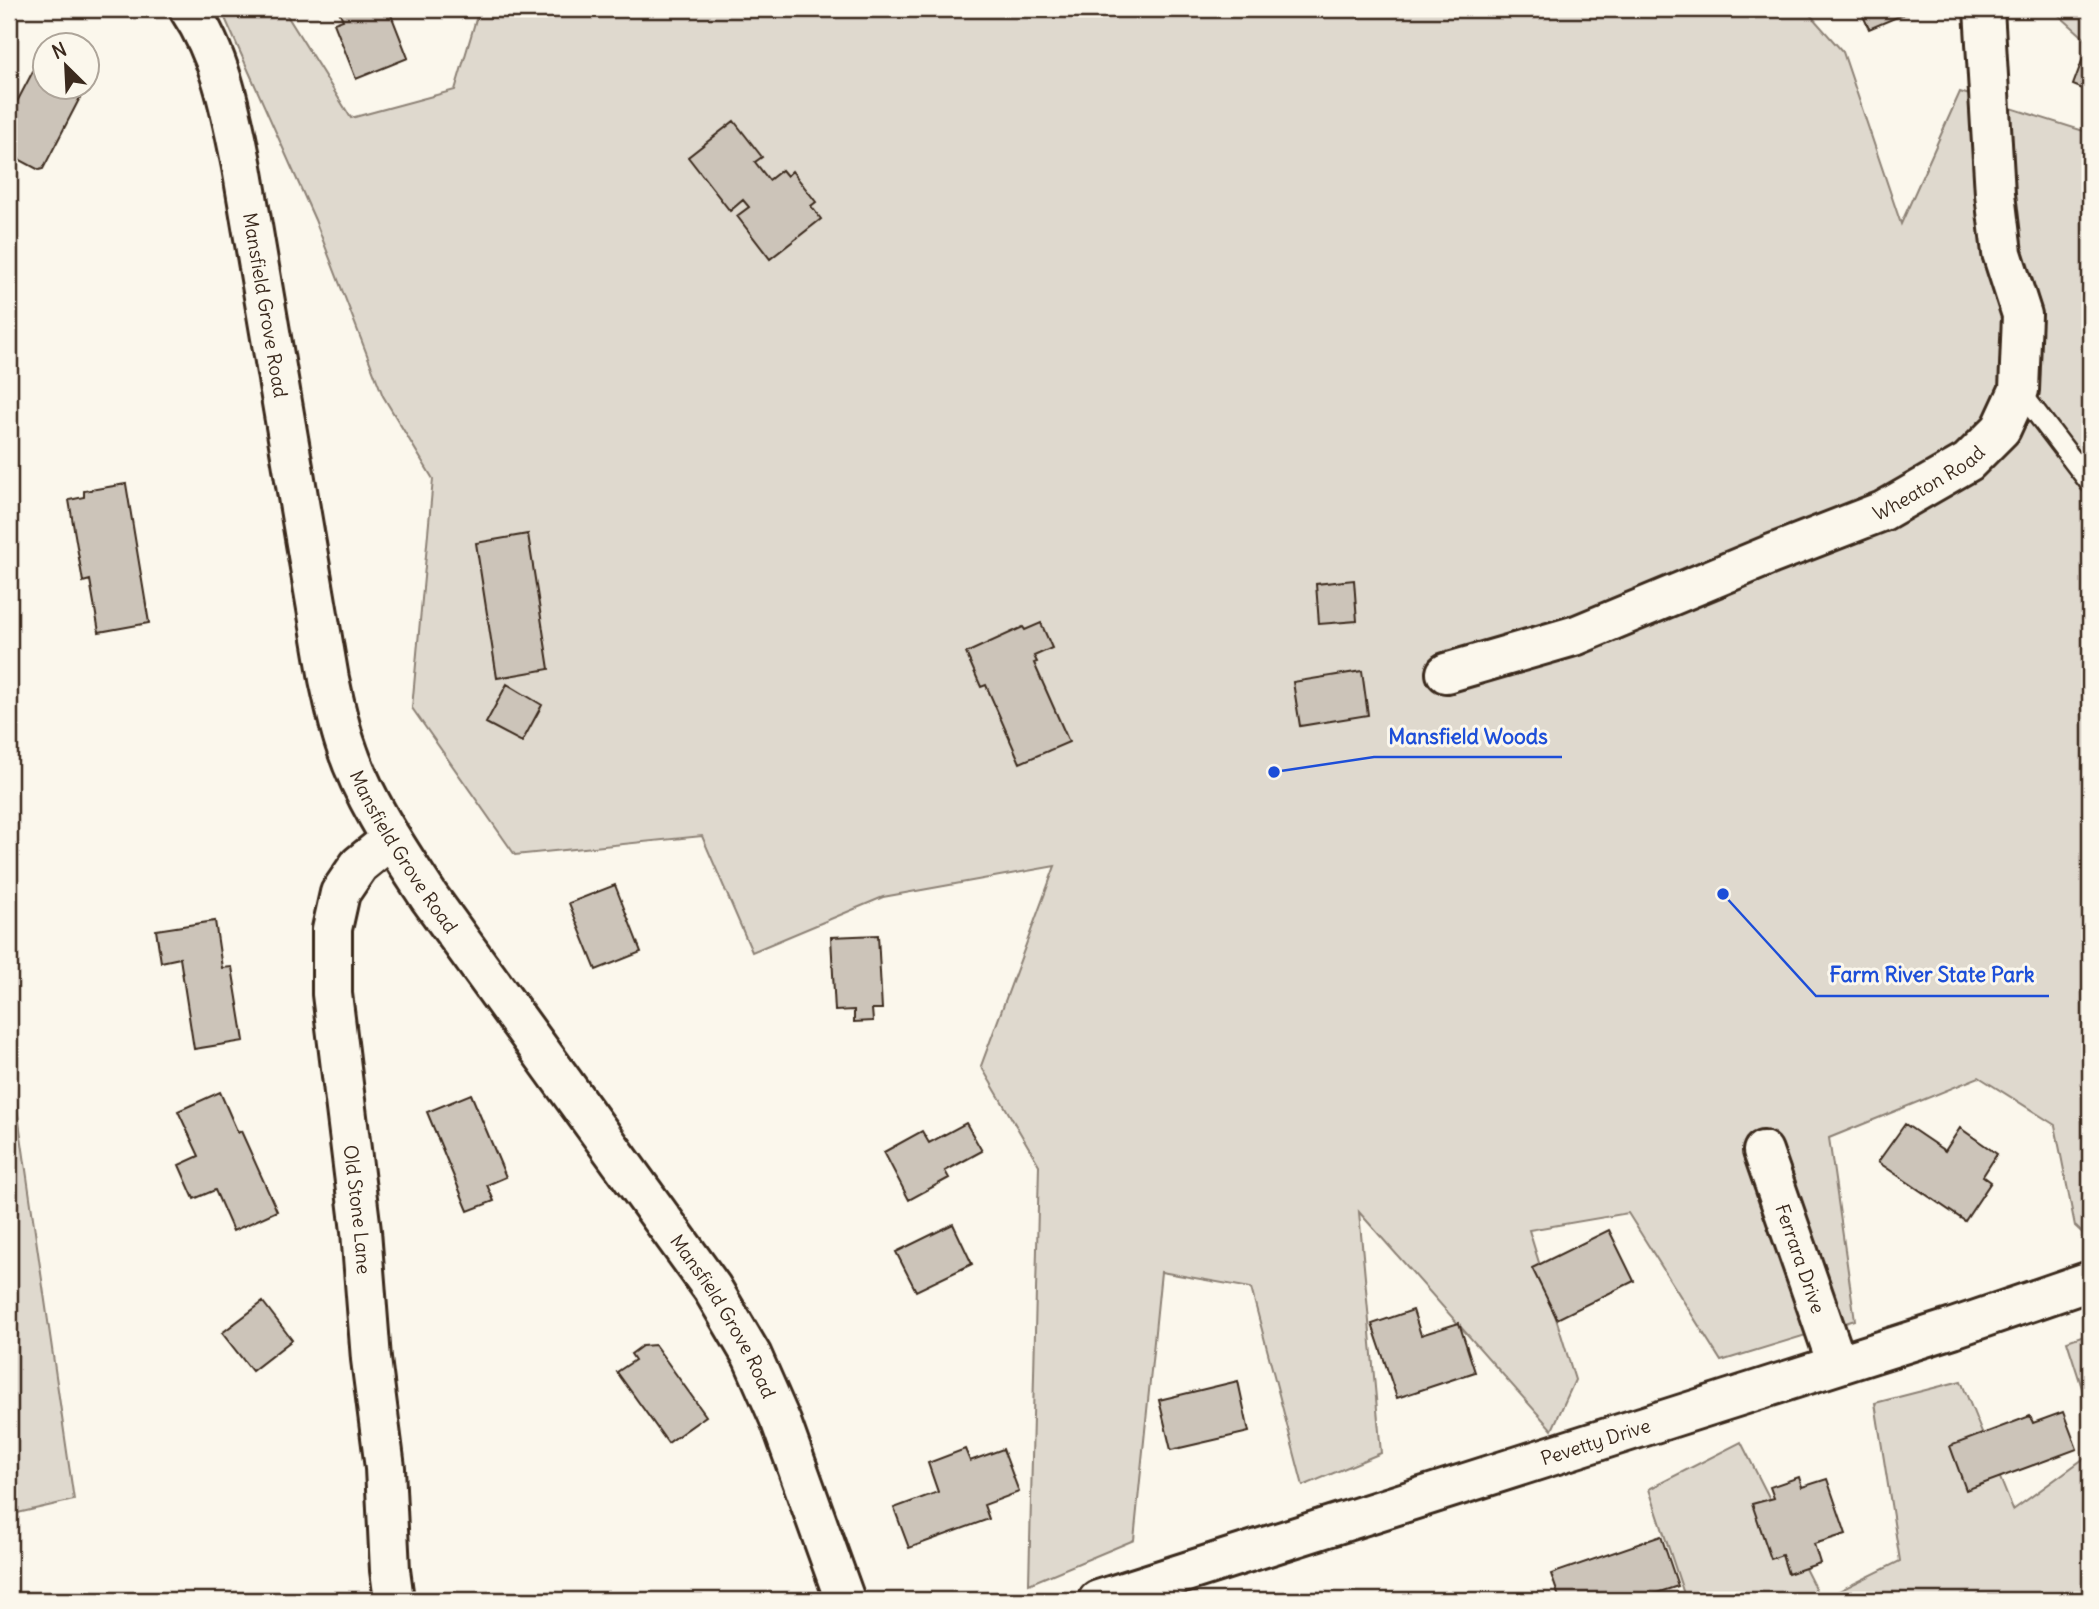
<svg xmlns="http://www.w3.org/2000/svg" width="2099" height="1609" font-family="Delius,sans-serif">
	<style>
		.green { fill: #dfd9ce; stroke: #8d8276; stroke-width: 2 }
		.building { fill: #ccc4b9; stroke: #3b2a1e; stroke-width: 2 }
		.lines { fill: none; stroke-linecap: round; stroke-linejoin: round }
		.service-casing { stroke: #3b2a1e; stroke-width: 24 }
		.minor-casing { stroke: #3b2a1e; stroke-width: 44 }
		.tertiary-casing { stroke: #3b2a1e; stroke-width: 44 }
		.service { stroke: #fbf7ec; stroke-width: 19 }
		.minor { stroke: #fbf7ec; stroke-width: 38 }
		.tertiary { stroke: #fbf7ec; stroke-width: 38 }
		.labels { text-anchor: middle; stroke-width: 6; stroke-linejoin: round; paint-order: stroke }
		.street-label { font-size: 19px; fill: #3b2a1e; stroke: #fbf7ec }
		.leader { fill: none; stroke: #1d4ed8; stroke-width: 2.5 }
		.callout-dot { fill: #1d4ed8; stroke: #fbf7ec; stroke-width: 2.5 }
		.callout-label { font-size: 21px; text-anchor: middle; font-weight: bold; fill: #1d4ed8; stroke: #fbf7ec; stroke-width: 6; stroke-linejoin: round; paint-order: stroke }
	</style>
	<rect width="100%" height="100%" fill="#fbf7ec"/>
	<filter id="ink" filterUnits="userSpaceOnUse"><feTurbulence type="fractalNoise" baseFrequency=".0143" numOctaves="2"/><feDisplacementMap in="SourceGraphic" scale="14" xChannelSelector="R" yChannelSelector="G"/><feConvolveMatrix kernelMatrix="1 2 1 2 8 2 1 2 1" color-interpolation-filters="sRGB"/></filter>
	<g filter="url(#ink)">
		<path class="green" d="M 221,9 L 283,9 L 351,118 L 455,90 L 479,9 L 1805,9 L 1843,52 L 1901,224 L 1960,92 L 2090,133 L 2090,1240 L 2075,1226 L 2055,1125 L 1979,1077 L 1829,1138 L 1855,1320 L 1721,1361 L 1628,1213 L 1529,1230 L 1575,1380 L 1552,1430 L 1359,1212 L 1381,1453 L 1303,1486 L 1251,1288 L 1161,1272 L 1134,1540 L 1029,1584 L 1039,1165 L 981,1066 L 1055,866 L 883,897 L 752,952 L 702,836 L 515,855 L 412,708 L 433,479 L 383,396 L 315,220 Z
			M 2052,9 L 2090,9 L 2090,43 Z
			M 9,1053 L 74,1500 L 9,1515 Z
			M 2090,1333 L 2090,1413 L 2067,1341 Z
			M 1961,1381 L 2013,1510 L 2090,1454 L 2090,1600 L 1686,1600 L 1649,1489 L 1741,1442 L 1821,1600 L 1900,1561 L 1875,1403 Z"/>
		<path class="building" d="M 338,9 L 398,9 L 390,12 L 408,58 L 356,79 L 334,23 L 343,20 Z
			M 1860,9 L 1907,9 L 1909,12 L 1869,29 Z
			M 2088,45 L 2090,46 L 2090,92 L 2073,85 Z
			M 43,52 L 46,53 L 46,88 L 85,88 L 43,169 L 39,170 L 9,154 L 9,117 Z
			M 734,121 L 762,157 L 755,162 L 769,180 L 782,170 L 787,176 L 792,171 L 816,202 L 811,206 L 821,219 L 770,259 L 737,216 L 749,207 L 743,200 L 730,211 L 688,157 Z
			M 126,484 L 149,623 L 99,632 L 90,580 L 83,582 L 69,500 L 84,497 L 84,491 Z
			M 528,534 L 549,669 L 497,678 L 476,543 Z
			M 1354,580 L 1357,621 L 1319,624 L 1316,584 Z
			M 1041,623 L 1052,648 L 1034,656 L 1037,662 L 1034,663 L 1069,742 L 1020,763 L 986,685 L 981,687 L 966,653 L 1023,627 L 1025,630 Z
			M 1362,671 L 1368,715 L 1300,726 L 1293,682 Z
			M 507,684 L 542,705 L 522,742 L 486,723 Z
			M 615,885 L 641,952 L 596,970 L 569,903 Z
			M 215,921 L 222,968 L 232,967 L 244,1041 L 194,1049 L 180,958 L 161,962 L 156,930 Z
			M 878,935 L 882,1009 L 872,1009 L 873,1021 L 854,1022 L 854,1010 L 835,1011 L 831,937 Z
			M 220,1092 L 238,1133 L 241,1131 L 277,1211 L 233,1231 L 215,1190 L 194,1199 L 179,1165 L 199,1156 L 178,1111 Z
			M 471,1094 L 506,1177 L 487,1185 L 494,1201 L 468,1211 L 427,1112 Z
			M 966,1123 L 982,1151 L 945,1171 L 949,1178 L 909,1200 L 884,1152 L 922,1131 L 929,1143 Z
			M 1905,1124 L 1945,1151 L 1960,1128 L 1997,1154 L 1983,1176 L 1991,1182 L 1965,1221 L 1878,1162 Z
			M 953,1224 L 972,1264 L 916,1291 L 896,1252 Z
			M 1609,1230 L 1634,1281 L 1557,1319 L 1532,1268 Z
			M 263,1302 L 292,1340 L 252,1371 L 222,1333 Z
			M 1413,1310 L 1421,1335 L 1459,1323 L 1475,1372 L 1397,1398 L 1372,1324 Z
			M 655,1345 L 706,1416 L 668,1443 L 617,1372 L 635,1360 L 631,1354 L 642,1346 Z
			M 1238,1381 L 1249,1432 L 1171,1450 L 1159,1400 Z
			M 2063,1412 L 2077,1449 L 1966,1490 L 1950,1446 L 2030,1416 L 2033,1423 Z
			M 965,1449 L 970,1461 L 1003,1449 L 1019,1492 L 984,1505 L 989,1519 L 909,1548 L 894,1508 L 938,1492 L 928,1463 Z
			M 1799,1477 L 1802,1487 L 1827,1479 L 1846,1534 L 1814,1544 L 1820,1563 L 1788,1574 L 1782,1555 L 1771,1559 L 1752,1504 L 1774,1498 L 1770,1487 Z
			M 1661,1536 L 1678,1586 L 1635,1600 L 1560,1600 L 1551,1574 Z"/>
		<g class="lines">
			<g class="service-casing">
				<path id="service" d="M 2019,390 L 2090,483"/>
			</g>
			<g class="minor-casing">
				<g id="minor">
					<path id="s1" d="M 1446,673 L 1577,635 L 1772,554 L 1883,511 L 1968,462 L 2001,429 L 2019,390 L 2022,315 L 2002,253 L 1995,194 L 1984,9"/>
					<path id="s2" d="M 391,839 L 359,865 L 340,893 L 332,929 L 332,994 L 361,1231 L 371,1359 L 385,1468 L 390,1570 L 394,1600"/>
					<path id="s3" d="M 1763,1151 L 1837,1364"/>
					<path id="s4" d="M 1098,1600 L 1953,1328 L 2090,1281"/>
				</g>
			</g>
			<g class="tertiary-casing">
				<g id="tertiary">
					<path id="s5" d="M 189,9 C 221,56 231,112 242,167 L 329,679 C 334,701 338,722 345,743 C 363,799 397,848 429,897 L 712,1288 L 752,1356 L 781,1422 L 845,1600"/>
				</g>
			</g>
			<use href="#service" class="service"/>
			<use href="#minor" class="minor"/>
			<use href="#tertiary" class="tertiary"/>
		</g>
	</g>
	<g class="labels">
		<g class="street-label">
			<text dy="7" stroke="none"><textPath href="#s5" startOffset="308">Mansfield Grove Road</textPath></text>
			<text dy="7" stroke="none"><textPath href="#s1" startOffset="520">Wheaton Road</textPath></text>
			<text dy="7" stroke="none"><textPath href="#s5" startOffset="877">Mansfield Grove Road</textPath></text>
			<text dy="7" stroke="none"><textPath href="#s2" startOffset="394">Old Stone Lane</textPath></text>
			<text dy="7" stroke="none"><textPath href="#s3" startOffset="114">Ferrara Drive</textPath></text>
			<text dy="7" stroke="none"><textPath href="#s5" startOffset="1442">Mansfield Grove Road</textPath></text>
			<text dy="7" stroke="none"><textPath href="#s4" startOffset="522">Pevetty Drive</textPath></text>
		</g>
	</g>
	<path class="leader" d="M1274 772L1374 757H1562M1723 894L1816 996H2049"/>
	<g class="callout-dot">
		<circle cx="1274" cy="772" r="7"/>
		<circle cx="1723" cy="894" r="7"/>
	</g>
	<g class="callout-label">
		<text x="1468" y="744">Mansfield Woods</text>
		<text x="1932" y="982">Farm River State Park</text>
	</g>
	<rect width="2099" height="1609" fill="none" stroke="#fbf7ec" stroke-width="35"/>
	<rect x="18" y="18" width="2064" height="1574" fill="none" stroke="#3b2a1e" stroke-width="2.5" filter="url(#ink)"/>
	<g transform="translate(66 66) rotate(336)"><circle r="33" fill="#fbf7ec" stroke="#aea59a" stroke-width="2"/>
	<path d="M0-5L12 26L0 18L-12 26Z" fill="#3b2a1e"/>
	<text y="-10" font-size="19" font-weight="bold" text-anchor="middle" fill="#3b2a1e">N</text>
	</g>
</svg>
